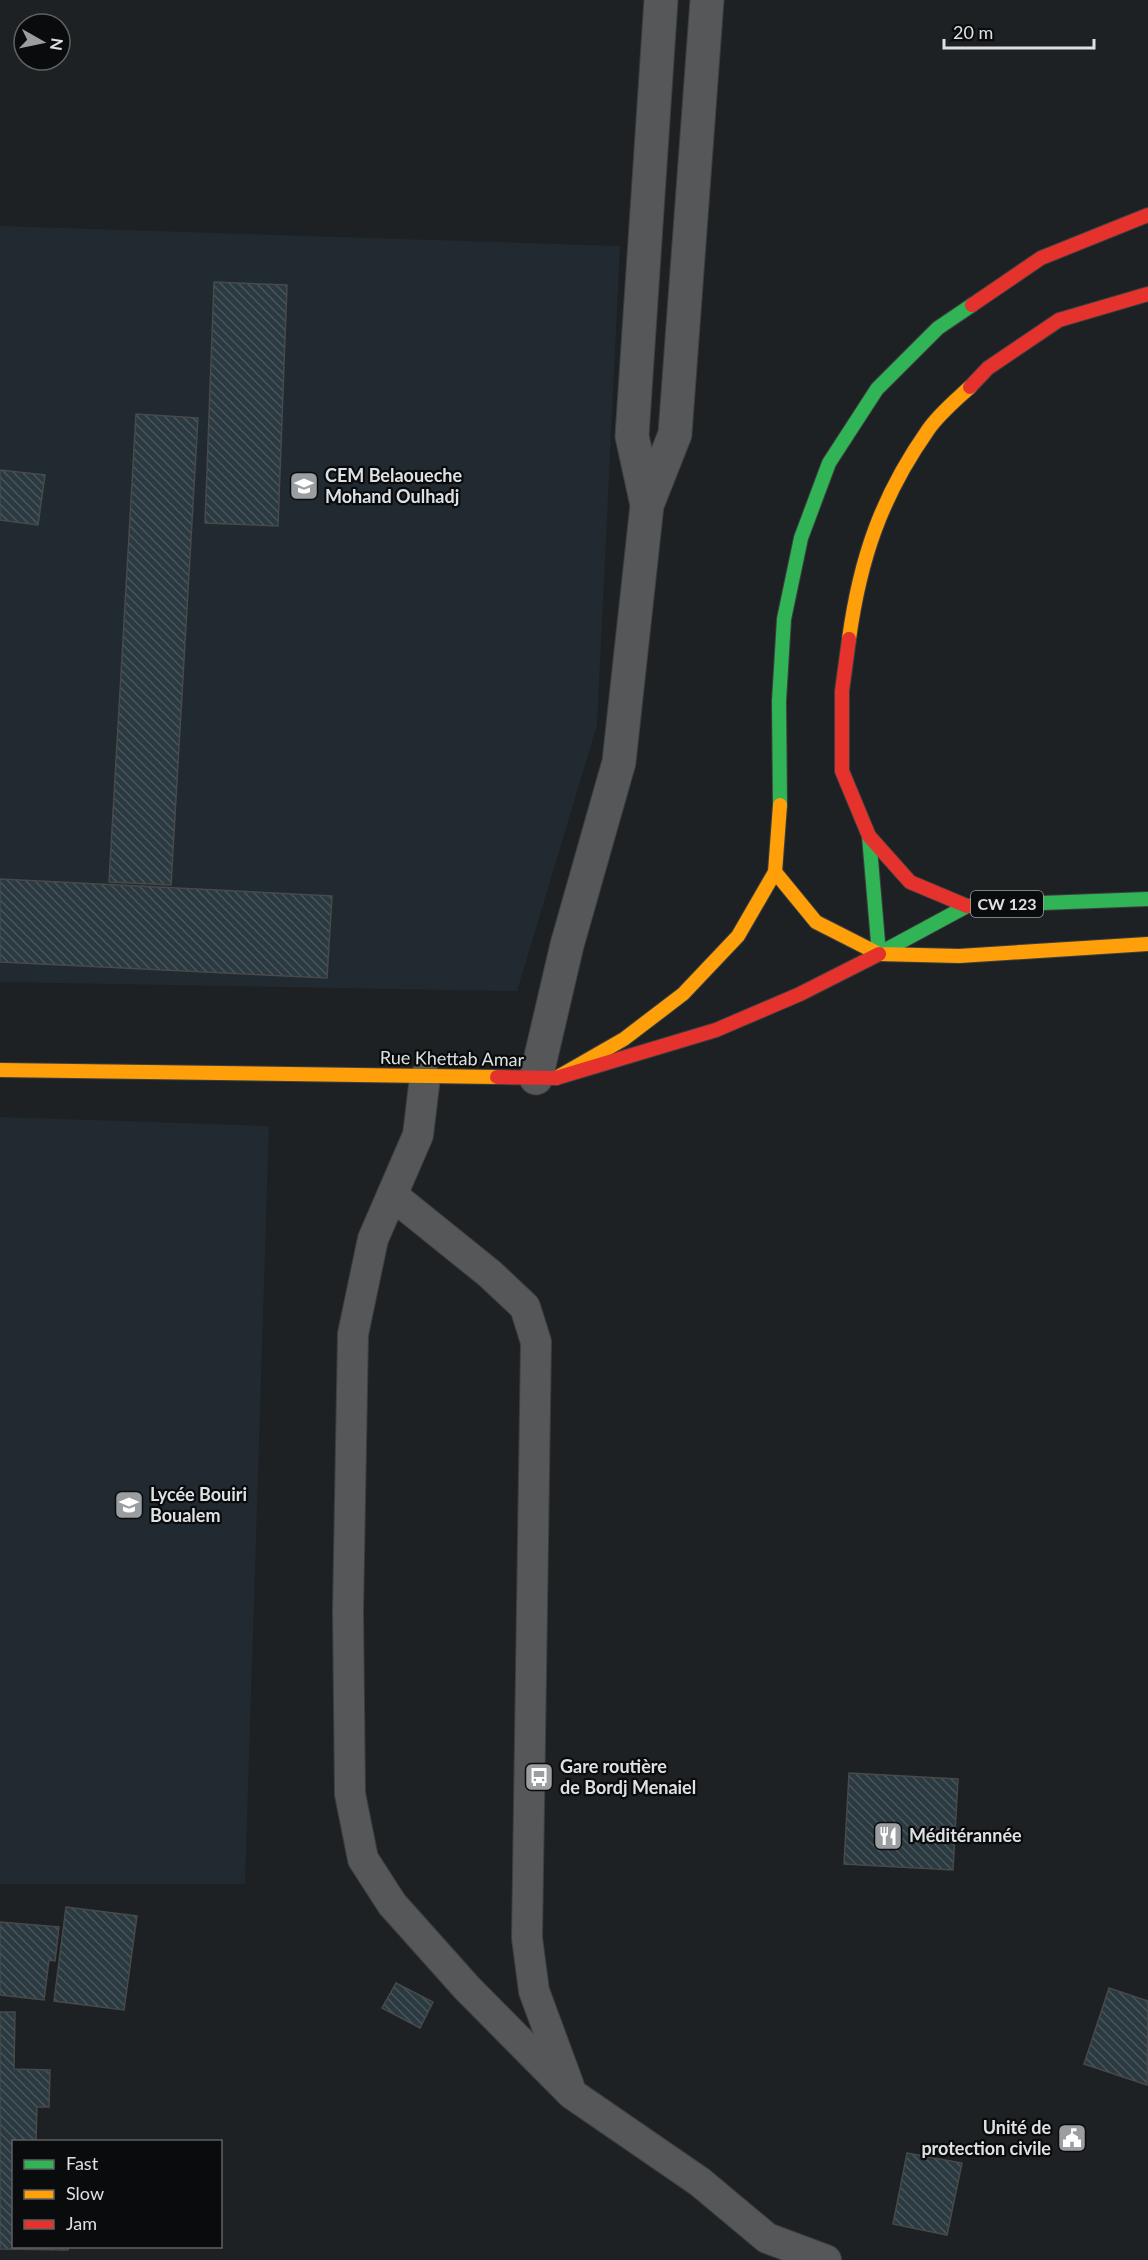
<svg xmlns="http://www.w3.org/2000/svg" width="1148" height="2260" font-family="Lato,sans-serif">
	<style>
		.built { fill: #212a30 }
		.building { fill: url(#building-back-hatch); stroke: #47494a; stroke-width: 1.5 }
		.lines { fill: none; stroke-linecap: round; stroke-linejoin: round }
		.lane-casing { stroke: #3c3e3f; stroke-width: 32 }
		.street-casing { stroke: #3c3e3f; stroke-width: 35 }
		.fast-casing { stroke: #3c3e3f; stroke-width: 16 }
		.slow-casing { stroke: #3c3e3f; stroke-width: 16 }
		.jam-casing { stroke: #3c3e3f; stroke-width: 16 }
		.lane { stroke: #555758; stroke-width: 30 }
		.street { stroke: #555758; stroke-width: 33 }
		.fast { stroke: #30b455; stroke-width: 14 }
		.slow { stroke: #ff9f0a; stroke-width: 14 }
		.jam { stroke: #e5322d; stroke-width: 14 }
		.labels { text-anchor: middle; stroke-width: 4.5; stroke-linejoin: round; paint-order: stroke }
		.shield { fill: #090b0c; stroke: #9ea1a2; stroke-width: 1.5 }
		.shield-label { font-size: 16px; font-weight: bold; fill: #dee1e3 }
		.poi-label { font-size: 18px; font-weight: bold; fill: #dee1e3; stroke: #090b0c; text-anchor: start }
		.street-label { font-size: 18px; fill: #dee1e3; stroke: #090b0c }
	</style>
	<defs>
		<pattern id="building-back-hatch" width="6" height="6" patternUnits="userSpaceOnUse" patternTransform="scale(1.5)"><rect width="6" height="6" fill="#2b3940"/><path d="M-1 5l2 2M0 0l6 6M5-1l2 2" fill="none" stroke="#49555b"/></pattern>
	</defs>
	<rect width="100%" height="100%" fill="#1e2123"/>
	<path class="built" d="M 0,226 L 620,246 L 597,725 L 517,991 L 0,982 Z
		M 0,1117 L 269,1126 L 245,1884 L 0,1884 Z"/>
	<path class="building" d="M 214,282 L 287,285 L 278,526 L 205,523 Z
		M 136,414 L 198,418 L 171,885 L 109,882 Z
		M 0,470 L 45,475 L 38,525 L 0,520 Z
		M 0,879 L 332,896 L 327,978 L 0,962 Z
		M 849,1773 L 958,1779 L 953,1870 L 844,1864 Z
		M 66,1907 L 137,1916 L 124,2010 L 54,2001 Z
		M 0,1922 L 59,1927 L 55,1961 L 49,1960 L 44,2000 L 0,1995 Z
		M 396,1983 L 433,2002 L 420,2028 L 382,2008 Z
		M 1109,1988 L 1148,2001 L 1147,2085 L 1084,2064 Z
		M 0,2012 L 15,2012 L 14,2069 L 50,2070 L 49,2107 L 37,2107 L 36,2142 L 14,2142 L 14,2246 L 69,2246 L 68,2250 L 0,2249 Z
		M 907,2153 L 962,2163 L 947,2235 L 893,2224 Z"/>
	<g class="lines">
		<g class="lane-casing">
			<path id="lane" d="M 425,1077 L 418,1135 L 373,1239 L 353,1334 L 348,1611 L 350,1794 L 363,1859 L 392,1904 L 467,1988 L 572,2094 L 700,2182 L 767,2238 L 826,2260
				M 392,1195 L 490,1274 L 525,1307 L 536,1342 L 527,1938 L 534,1991 L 569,2086"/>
		</g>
		<g class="street-casing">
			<path id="street" d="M 647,505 L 632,436 L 661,0
				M 536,1078 L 567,945 L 619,762 L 647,505 L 675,434 L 707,0"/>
		</g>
		<g class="fast-casing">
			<path id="fast" d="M 780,805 L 779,701 L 784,619 L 801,538 L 829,463 L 877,389 L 938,328 L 972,305
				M 869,836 L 879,954
				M 880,953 L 967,906 L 1148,899"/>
		</g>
		<g class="slow-casing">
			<path id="slow" d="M 849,639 C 860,559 881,497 928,430 C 939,414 956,400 970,387
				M 775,872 L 816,922 L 879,954 L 959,956 L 1148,944
				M 0,1070 L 497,1077
				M 556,1078 L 624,1039 L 683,994 L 738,936 L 775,872 L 780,805"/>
		</g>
		<g class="jam-casing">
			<path id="jam" d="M 972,305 L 1041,258 L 1148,215
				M 970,387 L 988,368 L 1059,320 L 1148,294
				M 849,639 L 842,691 L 842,771 L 869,836 L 910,882 L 967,906
				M 497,1077 L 556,1078 L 716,1030 L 800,994 L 879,954"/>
		</g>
		<use href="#lane" class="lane"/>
		<use href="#street" class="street"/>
		<use href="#fast" class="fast"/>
		<use href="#slow" class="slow"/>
		<use href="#jam" class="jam"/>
	</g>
	<defs>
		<g id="school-square" transform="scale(1.5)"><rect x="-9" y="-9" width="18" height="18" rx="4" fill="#9b9ea0" stroke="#090b0c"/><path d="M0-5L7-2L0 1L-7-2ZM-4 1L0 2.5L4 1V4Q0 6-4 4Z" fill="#fff"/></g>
		<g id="bus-square" transform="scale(1.5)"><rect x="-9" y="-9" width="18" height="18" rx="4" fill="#9b9ea0" stroke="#090b0c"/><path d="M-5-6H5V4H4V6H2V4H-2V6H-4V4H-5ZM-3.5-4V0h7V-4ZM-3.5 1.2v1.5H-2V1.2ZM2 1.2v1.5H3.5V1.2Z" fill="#fff"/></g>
		<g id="restaurant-square" transform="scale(1.5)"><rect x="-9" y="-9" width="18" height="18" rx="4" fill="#9b9ea0" stroke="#090b0c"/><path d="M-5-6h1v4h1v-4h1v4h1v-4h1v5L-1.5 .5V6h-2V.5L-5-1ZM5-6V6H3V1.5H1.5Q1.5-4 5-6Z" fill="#fff"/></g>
		<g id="civic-square" transform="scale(1.5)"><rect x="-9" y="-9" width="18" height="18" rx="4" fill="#9b9ea0" stroke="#090b0c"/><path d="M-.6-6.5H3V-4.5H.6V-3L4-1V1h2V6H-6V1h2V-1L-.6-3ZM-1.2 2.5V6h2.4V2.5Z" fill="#fff"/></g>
	</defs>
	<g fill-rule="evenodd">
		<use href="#school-square" x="304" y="486"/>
		<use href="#school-square" x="129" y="1505"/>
		<use href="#bus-square" x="539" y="1777"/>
		<use href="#restaurant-square" x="888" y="1836"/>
		<use href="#civic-square" x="1072" y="2138"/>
	</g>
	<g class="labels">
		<rect class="shield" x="971" y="891" width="72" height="26" rx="4.5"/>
		<g class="shield-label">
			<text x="1007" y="910">CW 123</text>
		</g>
		<g class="poi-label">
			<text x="325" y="482">CEM Belaoueche<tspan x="325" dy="21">Mohand Oulhadj</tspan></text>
			<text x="150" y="1501">Lycée Bouiri<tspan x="150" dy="21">Boualem</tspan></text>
			<text x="560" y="1773">Gare routière<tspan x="560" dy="21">de Bordj Menaiel</tspan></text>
			<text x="909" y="1842">Méditérannée</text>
			<text x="1051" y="2134" text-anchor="end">Unité de<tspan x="1051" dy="21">protection civile</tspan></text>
		</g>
		<g class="street-label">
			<text transform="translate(452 1059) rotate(1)" y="6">Rue Khettab Amar</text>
		</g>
	</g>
	<rect x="12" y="2140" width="210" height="108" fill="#090b0c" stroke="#5e6162" stroke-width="1.5"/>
	<rect x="24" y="2160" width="30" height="9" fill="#30b455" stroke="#5e6162" stroke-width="1.5"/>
	<text x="66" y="2170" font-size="18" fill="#dee1e3">Fast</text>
	<rect x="24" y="2190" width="30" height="9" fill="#ff9f0a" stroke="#5e6162" stroke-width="1.5"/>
	<text x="66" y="2200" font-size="18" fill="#dee1e3">Slow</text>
	<rect x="24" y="2220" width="30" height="9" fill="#e5322d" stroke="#5e6162" stroke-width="1.5"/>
	<text x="66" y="2230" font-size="18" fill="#dee1e3">Jam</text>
	<g transform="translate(42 42) rotate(99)"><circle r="28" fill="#090b0c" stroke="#5e6162" stroke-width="1.5"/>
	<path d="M0-4.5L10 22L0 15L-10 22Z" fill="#9b9ea0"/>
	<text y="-9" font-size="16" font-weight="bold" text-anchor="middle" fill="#dee1e3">N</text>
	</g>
	<path d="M944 39v9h150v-9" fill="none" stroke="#dee1e3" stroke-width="3"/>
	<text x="953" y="39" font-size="18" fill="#dee1e3" stroke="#090b0c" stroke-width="4.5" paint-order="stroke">20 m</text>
</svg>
